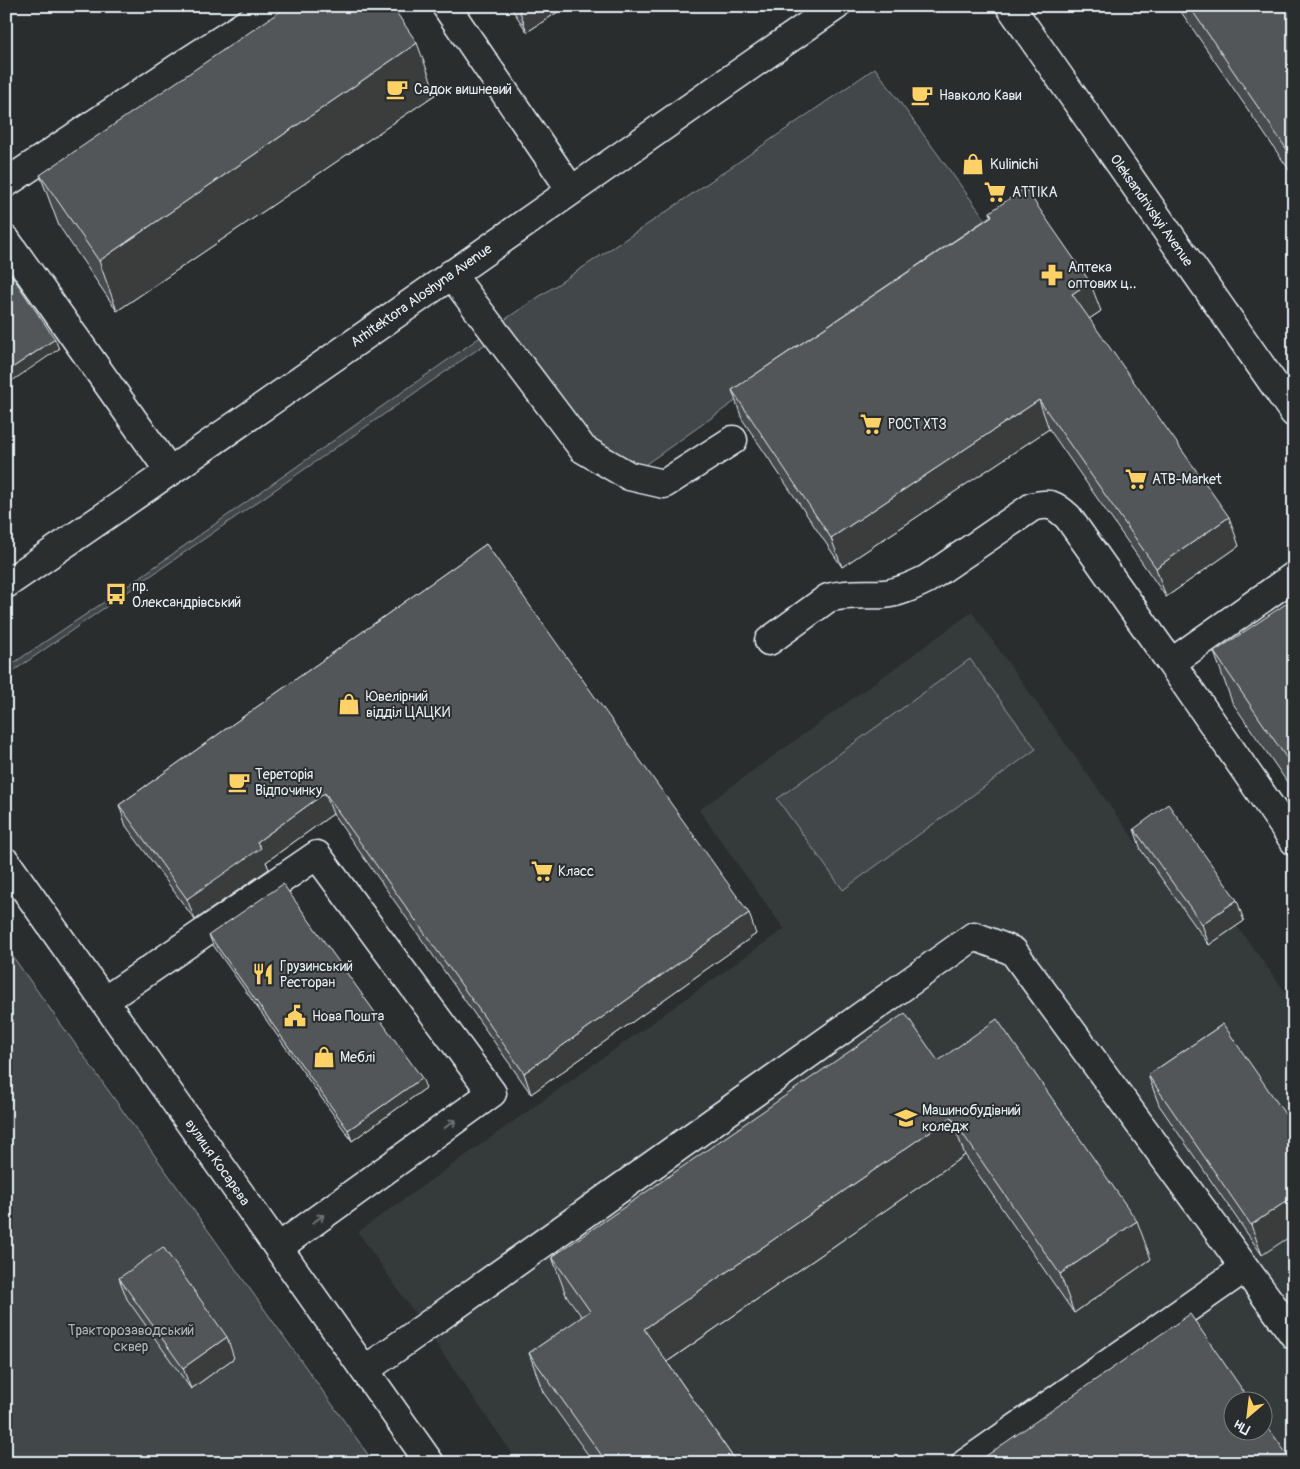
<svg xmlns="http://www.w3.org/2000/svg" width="1300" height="1469" font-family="Pangolin,sans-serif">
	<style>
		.built { fill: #363a3b; fill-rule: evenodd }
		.green { fill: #424648; stroke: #959ca0 }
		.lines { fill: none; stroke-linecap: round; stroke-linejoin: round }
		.minor-casing { stroke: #e8f1f8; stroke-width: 31 }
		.major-casing { stroke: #e8f1f8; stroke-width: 31 }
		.minor { stroke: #2a2d2e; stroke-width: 28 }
		.major { stroke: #2a2d2e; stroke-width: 28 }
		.wall { fill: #474b4d; stroke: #e8f1f8 }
		.shaded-wall { fill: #3a3d3e; stroke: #e8f1f8 }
		.building { fill: #535759; stroke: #e8f1f8 }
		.oneway { stroke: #6c7275 }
		.labels { text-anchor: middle; stroke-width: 4; stroke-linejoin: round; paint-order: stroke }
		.poi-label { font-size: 14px; fill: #e8f1f8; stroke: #2a2d2e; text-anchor: start }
		.street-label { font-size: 14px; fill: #e8f1f8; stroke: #2a2d2e }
		.park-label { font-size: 14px; fill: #aeb5ba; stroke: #2a2d2e }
	</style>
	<rect width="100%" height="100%" fill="#2a2d2e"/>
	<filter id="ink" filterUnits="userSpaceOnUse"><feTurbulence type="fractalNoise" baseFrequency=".02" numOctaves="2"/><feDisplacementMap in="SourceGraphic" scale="10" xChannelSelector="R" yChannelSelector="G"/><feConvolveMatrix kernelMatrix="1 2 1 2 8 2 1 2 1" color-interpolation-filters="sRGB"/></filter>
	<g filter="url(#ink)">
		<path class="built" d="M 972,612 L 1209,945 L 1237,926 L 1294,1004 L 1294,1463 L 519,1463 L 358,1232 L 784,929 L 699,810 ZM 1232,1402 L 1262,1402 L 1262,1432 L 1232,1432 Z"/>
		<path class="green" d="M 875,68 L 988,223 L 629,476 L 583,449 L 497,336 L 6,676 L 6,668 L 116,594 L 510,316 L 657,218 Z
			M 970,659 L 1036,749 L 843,890 L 777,799 Z
			M 6,947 L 374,1463 L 6,1463 Z"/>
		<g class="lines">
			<g class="minor-casing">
				<path id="minor" d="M 446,6 L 571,190
					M 6,183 L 181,66 L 274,6
					M 6,240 L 170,472
					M 451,274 L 583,449 L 629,476 L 664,484 L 733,440
					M 1294,576 L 1171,663 L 1294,841
					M 6,584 C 285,394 559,198 836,6
					M 769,641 L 828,598 C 847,593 864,595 883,594 C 898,593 913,586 927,579 L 1032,507 C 1050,502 1055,505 1068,517 L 1171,663
					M 6,862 L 430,1463
					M 104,1001 L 317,855 L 492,1093 L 279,1247
					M 365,1370 L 974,936 L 1013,951 L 1294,1335
					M 966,1463 L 1245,1268"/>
			</g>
			<g class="major-casing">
				<path id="major" d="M 1010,6 L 1294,413"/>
			</g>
			<use href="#minor" class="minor"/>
			<use href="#major" class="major"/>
		</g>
		<path class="wall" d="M 510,6 L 567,6 L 527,32 Z
			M 1177,6 L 1294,6 L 1294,177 Z
			M 436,94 L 117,311 L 59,226 L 40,175 Z
			M 990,212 L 1101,311 L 1089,319 L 1239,546 L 1166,597 L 1049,429 L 842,567 L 742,419 L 732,390 L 991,216 Z
			M 486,544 L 756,934 L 531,1094 L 333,814 L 266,862 L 269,869 L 195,920 L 126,826 L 119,805 Z
			M 1294,613 L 1294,792 L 1232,702 L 1214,652 Z
			M 1134,829 L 1244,921 L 1209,945 L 1141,850 Z
			M 209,935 L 426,1088 L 352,1141 L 213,945 Z
			M 1223,1024 L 1262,1255 L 1159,1105 L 1148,1075 Z
			M 938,1061 L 1151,1259 L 1074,1313 L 965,1155 L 667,1362 L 737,1463 L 594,1463 L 543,1392 L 529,1353 L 582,1317 L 566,1295 L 552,1257 Z
			M 119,1278 L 234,1358 L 191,1389 L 127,1299 Z"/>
		<path class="shaded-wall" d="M 518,6 L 567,6 L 527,32 Z
			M 417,43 L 436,94 L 117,311 L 99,261 Z
			M 1090,282 L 1101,311 L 1083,323 L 1072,294 Z
			M 55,339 L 59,349 L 6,385 L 6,372 Z
			M 1039,400 L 1049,429 L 842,567 L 831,538 Z
			M 1229,517 L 1239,546 L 1166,597 L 1156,568 Z
			M 325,793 L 333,814 L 266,862 L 269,869 L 195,920 L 187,899 L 257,842 Z
			M 1237,900 L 1244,921 L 1209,945 L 1202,924 Z
			M 749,913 L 756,934 L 531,1094 L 524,1073 Z
			M 422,1078 L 426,1088 L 352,1141 L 348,1130 Z
			M 951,1117 L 965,1155 L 658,1368 L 644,1329 Z
			M 1294,1196 L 1294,1234 L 1262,1255 L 1251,1225 Z
			M 1137,1221 L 1151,1259 L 1074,1313 L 1060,1274 Z
			M 227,1337 L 234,1358 L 191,1389 L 183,1368 Z"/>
		<path class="building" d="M 288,6 L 392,6 L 417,43 L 99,261 L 40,175 Z
			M 1189,6 L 1294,6 L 1294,160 Z
			M 1025,188 L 1090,282 L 1072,294 L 1229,517 L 1156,568 L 1039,400 L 831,538 L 732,390 L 992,216 L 990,212 Z
			M 6,267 L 55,339 L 6,372 Z
			M 486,544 L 749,913 L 524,1073 L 325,793 L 257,842 L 261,848 L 187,899 L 119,805 Z
			M 1287,603 L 1294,613 L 1294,769 L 1214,652 Z
			M 1168,804 L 1237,900 L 1202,924 L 1134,829 Z
			M 283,884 L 422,1078 L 348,1130 L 209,935 Z
			M 905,1013 L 938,1061 L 997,1019 L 1137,1221 L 1060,1274 L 951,1117 L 644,1329 L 737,1463 L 607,1463 L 529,1353 L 590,1311 L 552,1257 Z
			M 1223,1024 L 1294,1127 L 1294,1196 L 1251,1225 L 1148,1075 Z
			M 163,1247 L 227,1337 L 183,1368 L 119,1278 Z
			M 1190,1314 L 1251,1402 L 1232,1402 L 1232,1432 L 1262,1432 L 1262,1419 L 1293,1463 L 976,1463 Z"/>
		<defs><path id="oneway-shaft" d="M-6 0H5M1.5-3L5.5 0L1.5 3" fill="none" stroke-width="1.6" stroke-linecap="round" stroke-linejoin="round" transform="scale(1.25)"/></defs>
		<g class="oneway">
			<use href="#oneway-shaft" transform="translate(450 1124) rotate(-36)"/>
			<use href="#oneway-shaft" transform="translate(318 1219) rotate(-36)"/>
		</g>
	</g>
	<defs>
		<g id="cafe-bare" transform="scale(1.725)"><path d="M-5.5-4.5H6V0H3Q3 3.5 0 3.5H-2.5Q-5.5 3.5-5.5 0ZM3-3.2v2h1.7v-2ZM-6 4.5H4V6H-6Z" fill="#ffd166" stroke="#2a2d2e" stroke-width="2.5" paint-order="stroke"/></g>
		<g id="shop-bare" transform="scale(1.725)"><path d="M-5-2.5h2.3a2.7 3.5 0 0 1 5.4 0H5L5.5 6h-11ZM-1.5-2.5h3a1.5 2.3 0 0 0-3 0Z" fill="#ffd166" stroke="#2a2d2e" stroke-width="2.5" paint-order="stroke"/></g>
		<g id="supermarket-bare" transform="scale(1.725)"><path d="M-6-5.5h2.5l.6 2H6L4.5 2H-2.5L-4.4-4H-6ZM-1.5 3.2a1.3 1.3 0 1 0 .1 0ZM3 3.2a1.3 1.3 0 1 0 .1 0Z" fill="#ffd166" stroke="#2a2d2e" stroke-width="2.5" paint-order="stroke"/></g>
		<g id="pharmacy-bare" transform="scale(1.725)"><path d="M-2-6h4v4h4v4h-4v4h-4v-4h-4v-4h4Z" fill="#ffd166" stroke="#2a2d2e" stroke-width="2.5" paint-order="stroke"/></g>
		<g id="bus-bare" transform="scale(1.725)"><path d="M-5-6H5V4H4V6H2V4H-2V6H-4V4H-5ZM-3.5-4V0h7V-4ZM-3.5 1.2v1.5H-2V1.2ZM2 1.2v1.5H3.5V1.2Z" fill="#ffd166" stroke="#2a2d2e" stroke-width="2.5" paint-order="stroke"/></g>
		<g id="restaurant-bare" transform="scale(1.725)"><path d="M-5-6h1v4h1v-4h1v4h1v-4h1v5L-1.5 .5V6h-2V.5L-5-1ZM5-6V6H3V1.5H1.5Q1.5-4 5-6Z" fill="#ffd166" stroke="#2a2d2e" stroke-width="2.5" paint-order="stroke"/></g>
		<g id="civic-bare" transform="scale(1.725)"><path d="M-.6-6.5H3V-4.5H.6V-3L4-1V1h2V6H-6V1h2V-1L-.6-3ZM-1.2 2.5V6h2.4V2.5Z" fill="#ffd166" stroke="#2a2d2e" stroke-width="2.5" paint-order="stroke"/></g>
		<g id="university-bare" transform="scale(1.725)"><path d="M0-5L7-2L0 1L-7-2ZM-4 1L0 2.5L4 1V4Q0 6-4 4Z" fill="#ffd166" stroke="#2a2d2e" stroke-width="2.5" paint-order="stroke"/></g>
	</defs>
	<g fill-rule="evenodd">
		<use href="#cafe-bare" x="397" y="89"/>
		<use href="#cafe-bare" x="922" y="95"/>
		<use href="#shop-bare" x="973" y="164"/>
		<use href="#supermarket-bare" x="995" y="192"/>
		<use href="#pharmacy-bare" x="1052" y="275"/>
		<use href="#supermarket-bare" x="871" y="424"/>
		<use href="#supermarket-bare" x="1136" y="479"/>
		<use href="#bus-bare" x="116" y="594"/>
		<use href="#shop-bare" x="349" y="704"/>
		<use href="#cafe-bare" x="239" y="782"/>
		<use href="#supermarket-bare" x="542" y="871"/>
		<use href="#restaurant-bare" x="263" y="974"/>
		<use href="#civic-bare" x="295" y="1016"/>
		<use href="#shop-bare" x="324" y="1057"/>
		<use href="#university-bare" x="906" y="1118"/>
	</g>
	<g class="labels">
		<g class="poi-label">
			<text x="414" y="94">Садок вишневий</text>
			<text x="939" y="100">Навколо Кави</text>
			<text x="990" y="169">Kulinichi</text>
			<text x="1012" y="197">АТТІКА</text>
			<text x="1068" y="272">Аптека<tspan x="1068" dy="16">оптових ц‥</tspan></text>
			<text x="888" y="429">РОСТ ХТЗ</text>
			<text x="1152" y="484">ATB-Market</text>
			<text x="132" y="591">пр.<tspan x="132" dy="16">Олександрівський</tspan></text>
			<text x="366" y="701">Ювелірний<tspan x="366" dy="16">відділ ЦАЦКИ</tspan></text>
			<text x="255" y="779">Тереторія<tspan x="255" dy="16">Відпочинку</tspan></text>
			<text x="558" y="876">Класс</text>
			<text x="280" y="971">Грузинський<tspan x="280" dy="16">Ресторан</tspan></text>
			<text x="312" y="1021">Нова Пошта</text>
			<text x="340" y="1062">Меблі</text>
			<text x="922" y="1115">Машинобудівний<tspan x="922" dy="16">коледж</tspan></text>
		</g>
		<g class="street-label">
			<text transform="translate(1152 210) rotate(55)" y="5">Oleksandrivskyi Avenue</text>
			<text transform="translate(421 295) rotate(-35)" y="5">Arhitektora Aloshyna Avenue</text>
			<text transform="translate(218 1162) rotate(55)" y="5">вулиця Косарєва</text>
		</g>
		<g class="park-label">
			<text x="131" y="1335">Тракторозаводський<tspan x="131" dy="16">сквер</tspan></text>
		</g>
	</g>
	<rect width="1300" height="1469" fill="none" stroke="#2a2d2e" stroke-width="25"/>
	<rect x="12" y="12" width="1275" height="1444" fill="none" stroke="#e8f1f8" stroke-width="2" filter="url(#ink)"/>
	<g transform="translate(1248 1416) rotate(208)"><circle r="24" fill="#2a2d2e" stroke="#767b7f"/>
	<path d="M0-4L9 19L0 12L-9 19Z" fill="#ffd166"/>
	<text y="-8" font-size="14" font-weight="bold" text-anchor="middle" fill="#e8f1f8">Пн</text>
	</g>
</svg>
